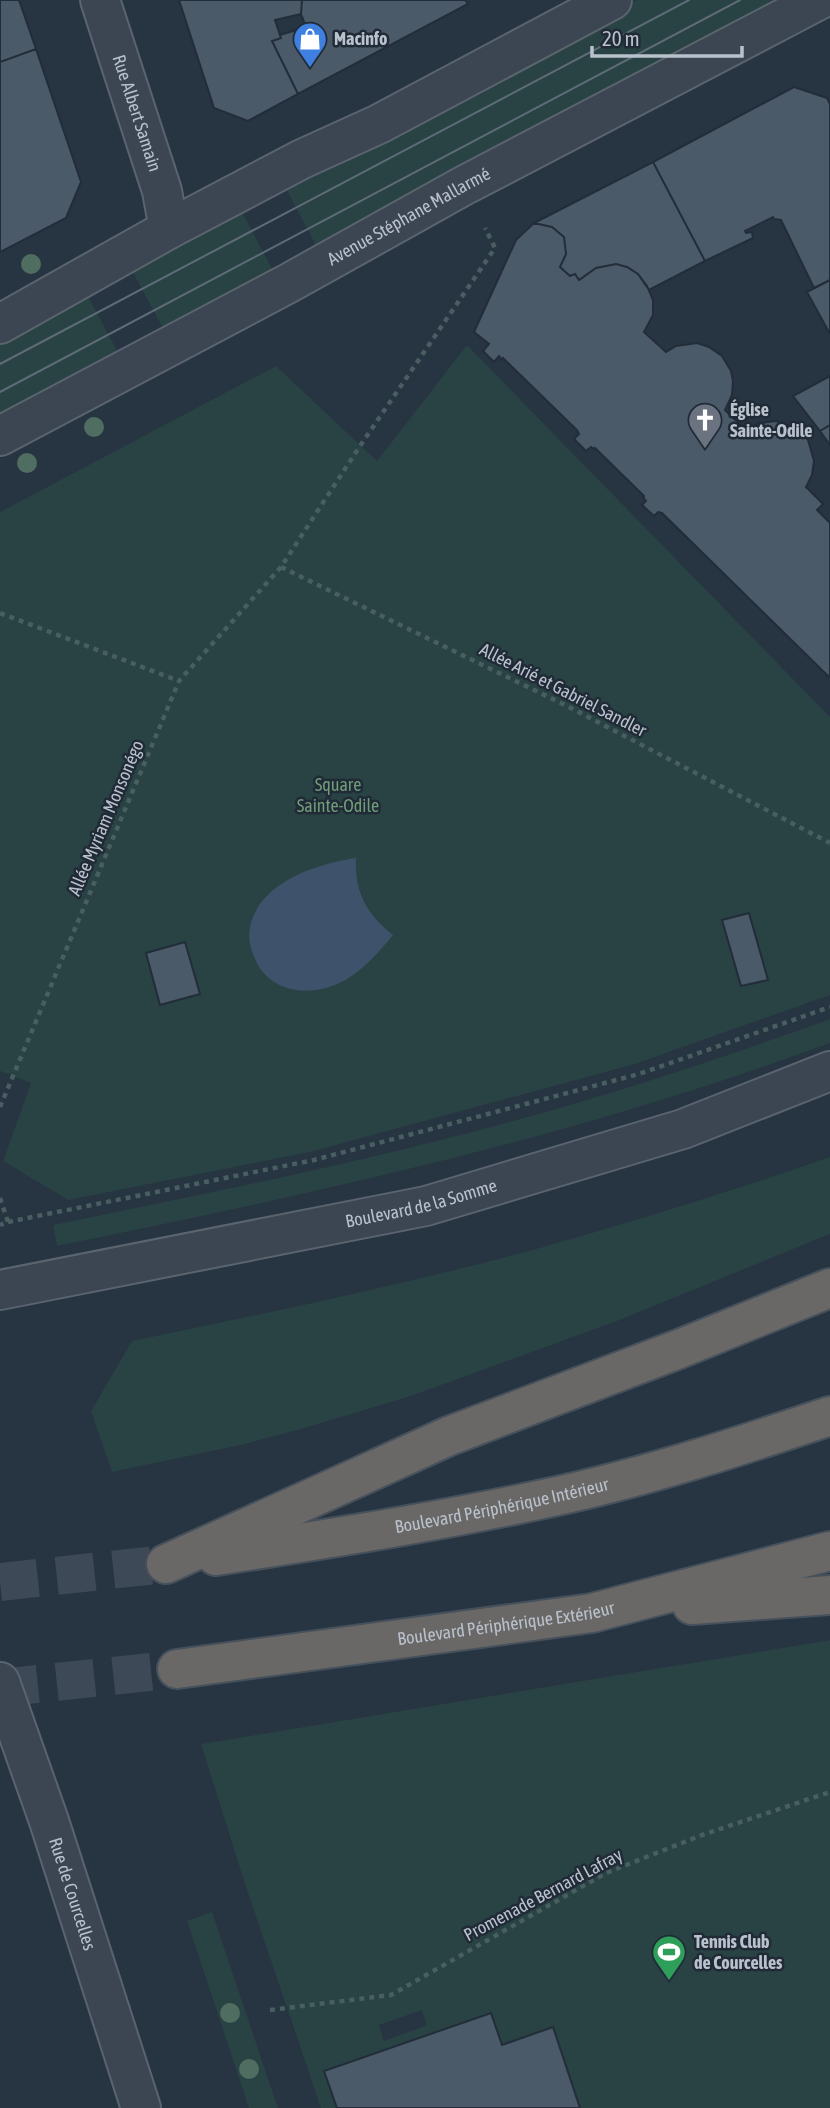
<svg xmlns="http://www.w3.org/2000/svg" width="830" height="2108" font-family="'Asap Condensed',sans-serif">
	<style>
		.green { fill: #294243; fill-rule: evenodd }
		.water { fill: #3e536b }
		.building { fill: #4b5a68; stroke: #222d39; stroke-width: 2 }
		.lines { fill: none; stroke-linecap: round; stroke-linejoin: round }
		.trunk-tunnel { stroke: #3d4957; stroke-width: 38; stroke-dasharray: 38 19; stroke-linecap: butt }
		.minor-casing { stroke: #5a646f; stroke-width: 42 }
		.trunk-casing { stroke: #46515c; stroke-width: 42 }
		.path { stroke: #485e60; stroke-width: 4.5; stroke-dasharray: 5 5; stroke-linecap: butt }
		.minor { stroke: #3c4652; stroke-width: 38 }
		.trunk { stroke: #696866; stroke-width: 38 }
		.tram { stroke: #5e6b79; stroke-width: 2 }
		.tree { fill: #4f6d60 }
		.labels { text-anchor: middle; stroke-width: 5; stroke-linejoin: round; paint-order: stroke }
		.poi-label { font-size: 18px; font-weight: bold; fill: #b9c1cc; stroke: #202b37; text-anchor: start }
		.street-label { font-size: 18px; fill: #b9c1cc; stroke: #202b37 }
		.park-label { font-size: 18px; fill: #709c78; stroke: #202b37 }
	</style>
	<rect width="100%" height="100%" fill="#273442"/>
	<path class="green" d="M 637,0 L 788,0 L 320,253 L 283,183 L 385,134 Z
		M 239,206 L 276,276 L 166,334 L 129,265 Z
		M 84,289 L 121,358 L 0,418 L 0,337 Z
		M 467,345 L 830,717 L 830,995 L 635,1064 L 310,1152 L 68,1200 L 3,1161 L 31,1083 L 0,1071 L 0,512 L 276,366 L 377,461 Z
		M 830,1019 L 830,1043 C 579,1136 319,1193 57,1246 L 53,1225 C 204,1194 354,1164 502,1124 C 613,1094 722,1058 830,1019 Z
		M 830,1157 L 830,1234 L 617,1321 L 411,1396 L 301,1429 L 241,1445 L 112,1472 L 91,1411 L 132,1341 C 267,1313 403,1285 536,1249 C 635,1221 733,1191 830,1157 Z
		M 830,1640 L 830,2108 L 321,2108 L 245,1884 L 201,1744 ZM 422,2010 L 427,2025 L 384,2041 L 379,2025 Z
		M 212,1912 L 278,2108 L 249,2108 L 187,1921 Z"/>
	<path class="water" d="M 356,858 C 354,891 367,915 393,935 C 380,951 365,968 347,979 C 313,999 267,995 253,954 C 248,942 248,929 253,917 C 267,880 320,863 356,858 Z"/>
	<path class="building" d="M 0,0 L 19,0 L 36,49 L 0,62 Z
		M 179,0 L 302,0 L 301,14 L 275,20 L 281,38 L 272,41 L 298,94 L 248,121 L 214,108 Z
		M 302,0 L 465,0 L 468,4 L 298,94 L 272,41 L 281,38 L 280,35 L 306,27 L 301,14 Z
		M 36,49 L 81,182 L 66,218 L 0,252 L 0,62 Z
		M 794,87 L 827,98 L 830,104 L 830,280 L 814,288 L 781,220 L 774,219 L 773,217 L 745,231 L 746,233 L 752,232 L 753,238 L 705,261 L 653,162 Z
		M 653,162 L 705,261 L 649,290 L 638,274 L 627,267 L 616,264 L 596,268 L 579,280 L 575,274 L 570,276 L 560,267 L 566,254 L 564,237 L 552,227 L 534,223 Z
		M 534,223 L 552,227 L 564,237 L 566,254 L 560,267 L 570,276 L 575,274 L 579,280 L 596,268 L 616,264 L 627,267 L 638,274 L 647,286 L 653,300 L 653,315 L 644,332 L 666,352 L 676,346 L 697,343 L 709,347 L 722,356 L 731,371 L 733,381 L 732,395 L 725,410 L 746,430 L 760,423 L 776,421 L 796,428 L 808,440 L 814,461 L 812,475 L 806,487 L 823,504 L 817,510 L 830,523 L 830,678 L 662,513 L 658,512 L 654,516 L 642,505 L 646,501 L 643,497 L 644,496 L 595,448 L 594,449 L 591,447 L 586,451 L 574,439 L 579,434 L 577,430 L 503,358 L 502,360 L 499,356 L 494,362 L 483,351 L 489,344 L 474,332 L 516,240 Z
		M 830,280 L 830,334 L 807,292 Z
		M 830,376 L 830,425 L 820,431 L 793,396 Z
		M 830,425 L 830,445 L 820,431 Z
		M 749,913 L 768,980 L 741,986 L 722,920 Z
		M 185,942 L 200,994 L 160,1005 L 146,953 Z
		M 491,2013 L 502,2045 L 553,2027 L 580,2108 L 337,2108 L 324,2071 Z"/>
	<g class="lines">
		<path class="trunk-tunnel" d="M 0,1582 L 166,1564
			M 0,1688 L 177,1669"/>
		<g class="minor-casing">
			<g id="minor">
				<path id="s1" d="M 100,0 L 162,191 L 169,229"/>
				<path d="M 0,324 L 169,229 L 302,159 L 379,124 L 612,0"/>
				<path id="s2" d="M 0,436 L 289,283 L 463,186 L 819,0"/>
				<path id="s3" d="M 0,1290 L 426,1206 L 683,1129 L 830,1071"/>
				<path id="s4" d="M 0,1682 L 49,1821 L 141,2108"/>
			</g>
		</g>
		<g class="trunk-casing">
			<g id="trunk">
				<path id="s5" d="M 216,1556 C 333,1538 450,1520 566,1494 C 655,1474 743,1445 830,1416"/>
				<path d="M 166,1564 L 449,1436 L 679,1349 L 830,1288"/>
				<path d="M 692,1605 L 830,1595"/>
				<path id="s6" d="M 177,1669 L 592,1613 L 830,1551"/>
			</g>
		</g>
		<path class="path" d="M 281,567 L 567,706 L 830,843
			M 0,613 L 179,681
			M 0,1107 L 179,681 L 281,567 L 360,446 L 495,248 L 485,228
			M 0,1198 L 8,1222 L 0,1225
			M 8,1222 L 314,1160 L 639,1074 L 830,1007
			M 270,2010 L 391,1995 L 606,1873 L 702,1835 L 830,1792"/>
		<use href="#minor" class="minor"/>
		<use href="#trunk" class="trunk"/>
		<path class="tram" d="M 0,364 L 689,0
			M 0,392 L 740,0"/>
	</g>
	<g class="tree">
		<circle cx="31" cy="264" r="10"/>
		<circle cx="94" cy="427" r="10"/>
		<circle cx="27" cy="463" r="10"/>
		<circle cx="230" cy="2013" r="10"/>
		<circle cx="249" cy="2069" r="10"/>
	</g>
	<defs>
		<g id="shop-pin" transform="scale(1.75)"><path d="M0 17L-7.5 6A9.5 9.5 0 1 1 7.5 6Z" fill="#3f7fe0" stroke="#202b37"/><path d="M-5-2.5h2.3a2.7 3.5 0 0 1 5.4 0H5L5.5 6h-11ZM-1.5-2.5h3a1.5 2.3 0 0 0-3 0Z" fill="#fff"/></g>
		<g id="church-pin" transform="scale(1.75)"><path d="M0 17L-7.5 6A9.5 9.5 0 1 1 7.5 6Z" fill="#6b7280" stroke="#202b37"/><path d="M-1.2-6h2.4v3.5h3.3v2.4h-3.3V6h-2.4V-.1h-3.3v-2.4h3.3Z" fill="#fff"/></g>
		<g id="stadium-pin" transform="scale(1.75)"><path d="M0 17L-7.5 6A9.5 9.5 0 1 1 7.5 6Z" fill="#2e9e5b" stroke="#202b37"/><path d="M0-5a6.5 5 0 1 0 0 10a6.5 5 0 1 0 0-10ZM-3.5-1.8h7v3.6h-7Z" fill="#fff"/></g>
	</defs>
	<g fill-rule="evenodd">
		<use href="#shop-pin" x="310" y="39"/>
		<use href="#church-pin" x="705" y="420"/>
		<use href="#stadium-pin" x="669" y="1952"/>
	</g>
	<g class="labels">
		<g class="poi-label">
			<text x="334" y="45">Macinfo</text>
			<text x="730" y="416">Église<tspan x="730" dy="21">Sainte-Odile</tspan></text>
			<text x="694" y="1948">Tennis Club<tspan x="694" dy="21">de Courcelles</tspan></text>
		</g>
		<g class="street-label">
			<text dy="6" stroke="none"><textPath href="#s1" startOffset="119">Rue Albert Samain</textPath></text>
			<text dy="6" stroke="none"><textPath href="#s2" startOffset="464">Avenue Stéphane Mallarmé</textPath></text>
			<text transform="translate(563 690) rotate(27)" y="6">Allée Arié et Gabriel Sandler</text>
			<text transform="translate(106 818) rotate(-67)" y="6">Allée Myriam Monsonégo</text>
			<text dy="6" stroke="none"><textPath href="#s3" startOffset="430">Boulevard de la Somme</textPath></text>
			<text dy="6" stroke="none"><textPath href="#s5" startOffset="290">Boulevard Périphérique Intérieur</textPath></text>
			<text dy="6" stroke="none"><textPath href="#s6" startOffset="332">Boulevard Périphérique Extérieur</textPath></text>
			<text dy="6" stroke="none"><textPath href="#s4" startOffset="224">Rue de Courcelles</textPath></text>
			<text transform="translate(543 1895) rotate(-28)" y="6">Promenade Bernard Lafray</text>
		</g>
		<g class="park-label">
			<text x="338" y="791">Square<tspan x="338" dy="21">Sainte-Odile</tspan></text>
		</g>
	</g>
	<path d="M592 46v10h150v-10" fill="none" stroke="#b9c1cc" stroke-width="3.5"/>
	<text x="602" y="46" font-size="21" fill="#b9c1cc" stroke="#202b37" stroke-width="5" paint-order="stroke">20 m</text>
</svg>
